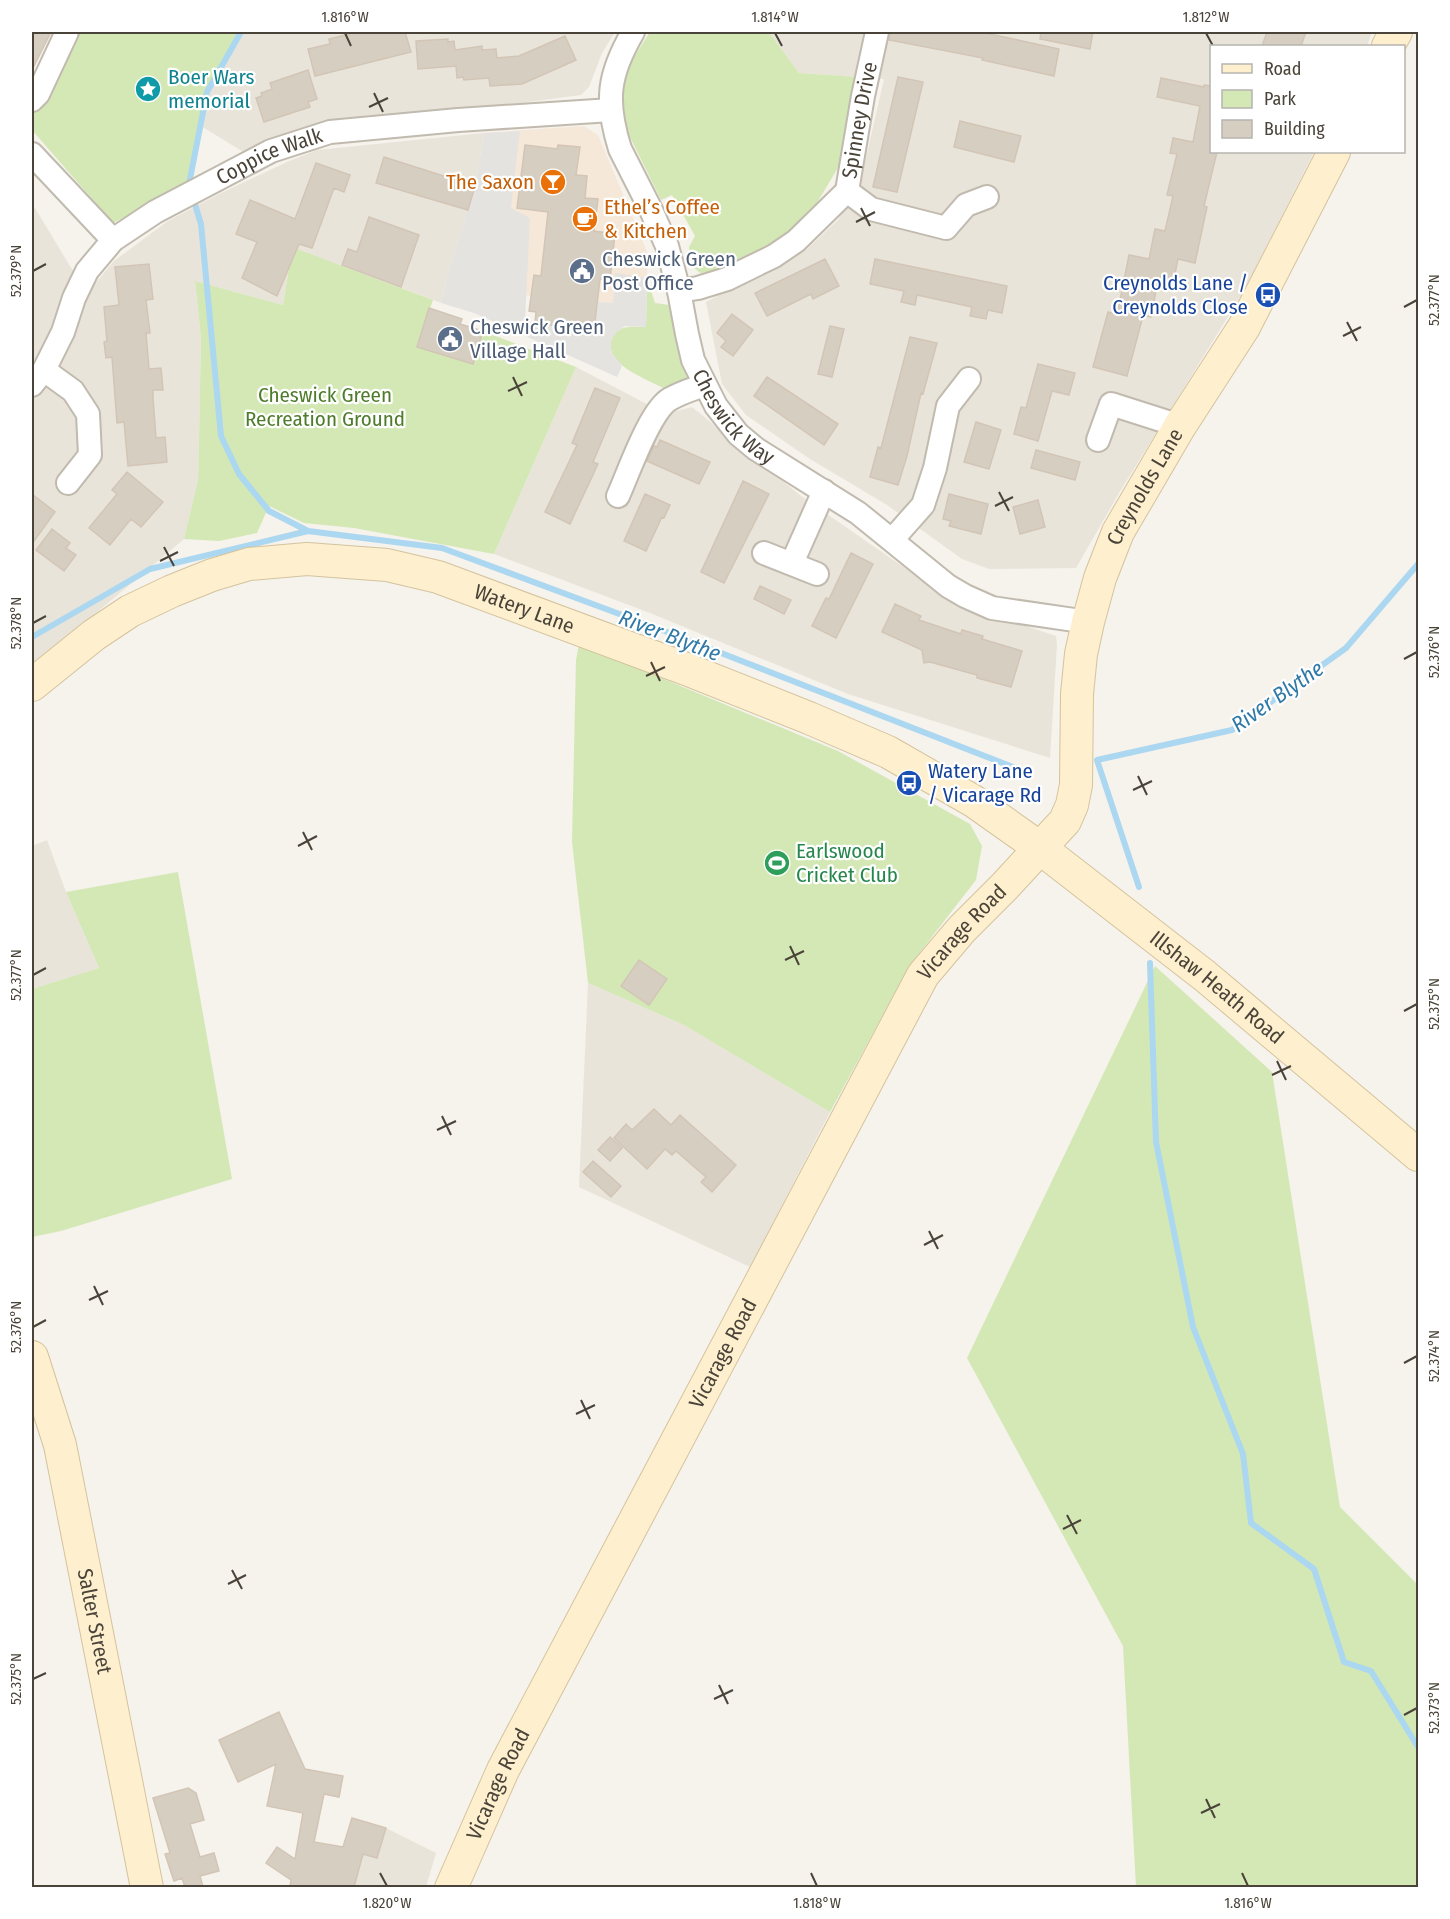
<svg xmlns="http://www.w3.org/2000/svg" width="1450" height="1919" font-family="'Fira Sans Condensed',sans-serif">
	<style>
		.residential { fill: #e9e4da }
		.commercial { fill: #f6e8d9 }
		.green { fill: #d4e8b6 }
		.parking { fill: #e5e3e0 }
		.lines { fill: none; stroke-linecap: round; stroke-linejoin: round }
		.stream { stroke: #abd7f0; stroke-width: 6 }
		.building { fill: #d7cec2; stroke: #d2c5b5; stroke-width: 1.5 }
		.street-casing { stroke: #c1baae; stroke-width: 26 }
		.secondary-casing { stroke: #d4c39d; stroke-width: 34 }
		.street { stroke: #fff; stroke-width: 22 }
		.secondary { stroke: #fef0ce; stroke-width: 32 }
		.ticks { fill: none; stroke: #4a4339; stroke-width: 2 }
		.labels { text-anchor: middle; stroke-width: 4.5; stroke-linejoin: round; paint-order: stroke }
		.culture-label { font-size: 21px; fill: #0d838f; stroke: #fff; text-anchor: start }
		.street-label { font-size: 21px; fill: #4a4339; stroke: #fff }
		.food-label { font-size: 21px; fill: #c56008; stroke: #fff; text-anchor: end }
		.service-label { font-size: 21px; fill: #4e5e75; stroke: #fff; text-anchor: start }
		.transit-label { font-size: 21px; fill: #164399; stroke: #fff; text-anchor: end }
		.park-label { font-size: 21px; fill: #4f7c2c; stroke: #fff }
		.leisure-label { font-size: 21px; fill: #27864d; stroke: #fff; text-anchor: start }
		.water-label { font-size: 22px; font-style: italic; fill: #3079a6; stroke: #fff }
		.neatline { fill: none; stroke: #4a4339; stroke-width: 2 }
		.ticks-label { font-size: 15px; text-anchor: middle; fill: #4a4339 }
	</style>
	<rect width="100%" height="100%" fill="#f6f2ec"/>
	<path class="residential" d="M 241,32 L 615,32 L 602,53 L 589,87 L 581,95 L 490,107 L 363,116 L 284,138 L 245,153 L 201,126 L 207,92 Z
		M 769,32 L 1372,32 L 1367,46 L 1212,46 L 1212,152 L 1314,152 L 1245,289 L 1119,493 L 1076,568 L 989,569 L 962,559 L 887,505 L 810,459 L 746,415 L 722,384 L 706,302 L 807,249 L 838,220 L 860,184 L 884,79 L 799,73 Z
		M 484,133 L 475,186 L 447,275 L 441,303 L 342,265 L 289,268 L 283,305 L 195,281 L 201,338 L 199,438 L 198,480 L 184,539 L 32,667 L 32,211 L 35,208 L 73,271 L 94,285 L 114,261 L 168,221 L 219,194 L 287,162 L 317,150 Z
		M 576,367 L 666,414 L 692,407 L 801,496 L 954,602 L 1056,636 L 1057,645 L 1050,758 L 848,694 L 650,613 L 494,554 Z
		M 47,840 L 66,892 L 99,968 L 32,989 L 32,846 Z
		M 588,983 L 684,1025 L 830,1112 L 750,1267 L 579,1187 Z
		M 386,1828 L 436,1853 L 426,1887 L 285,1888 L 290,1885 L 295,1866 L 357,1852 L 377,1858 Z"/>
	<path class="commercial" d="M 584,126 L 598,135 L 648,254 L 647,278 L 615,274 L 613,303 L 523,295 L 447,275 L 475,186 L 484,133 Z"/>
	<path class="green" d="M 77,32 L 241,32 L 207,92 L 189,184 L 113,223 L 32,130 L 32,113 L 39,107 Z
		M 650,32 L 769,32 L 799,73 L 858,77 L 839,166 L 814,208 L 798,229 L 731,269 L 700,273 L 691,265 L 689,247 L 695,236 L 672,195 L 661,200 L 627,131 L 623,99 L 623,74 Z
		M 297,249 L 433,300 L 417,346 L 473,364 L 483,331 L 576,367 L 494,554 L 354,528 L 304,523 L 269,506 L 257,533 L 219,541 L 184,539 L 198,480 L 199,438 L 201,338 L 195,281 L 283,305 L 289,268 Z
		M 647,278 L 655,303 L 669,305 L 686,370 L 688,380 L 667,390 C 649,380 601,364 612,338 C 618,324 633,327 646,327 Z
		M 579,644 L 838,751 L 970,824 L 982,846 L 976,880 L 910,965 L 830,1112 L 684,1025 L 588,983 L 572,842 L 576,660 Z
		M 178,872 L 232,1179 L 61,1231 L 32,1237 L 32,989 L 99,968 L 66,892 Z
		M 1155,966 L 1272,1072 L 1340,1507 L 1418,1585 L 1418,1887 L 1136,1887 L 1123,1646 L 967,1358 Z"/>
	<path class="parking" d="M 520,131 L 511,208 L 530,218 L 525,321 L 594,330 L 598,302 L 613,303 L 615,273 L 647,278 L 646,327 L 625,326 L 617,332 L 611,340 L 611,352 L 622,366 L 617,377 L 474,313 L 441,303 L 447,275 L 475,186 L 484,133 Z"/>
	<g class="lines">
		<path class="stream" d="M 190,188 L 189,184 L 207,92 L 241,32
			M 193,198 L 201,224 L 221,436 L 239,474 L 269,511 L 308,531 L 442,548 L 657,628 L 1023,771
			M 32,637 L 150,569 L 308,531
			M 1139,887 L 1097,760 L 1232,730 L 1346,648 L 1418,564
			M 1150,963 L 1156,1142 L 1193,1327 L 1243,1454 L 1251,1523 L 1314,1569 L 1344,1662 L 1371,1671 L 1418,1747"/>
	</g>
	<path class="building" d="M 32,32 L 51,32 L 32,70 Z
		M 357,32 L 405,32 L 411,52 L 315,76 L 308,49 L 330,44 L 329,39 Z
		M 890,32 L 981,32 L 1059,49 L 1054,76 L 982,60 L 983,58 L 889,40 Z
		M 1041,32 L 1093,32 L 1090,49 L 1040,39 Z
		M 1267,32 L 1306,32 L 1301,46 L 1262,46 Z
		M 565,36 L 576,60 L 522,84 L 490,86 L 489,78 L 464,80 L 463,77 L 457,78 L 456,66 L 418,69 L 416,41 L 448,39 L 448,42 L 454,41 L 455,50 L 482,46 L 482,50 L 496,49 L 497,58 L 519,56 Z
		M 308,70 L 317,99 L 308,102 L 310,107 L 264,122 L 256,98 L 262,96 L 261,93 L 272,89 L 270,83 Z
		M 898,77 L 923,82 L 897,192 L 873,187 Z
		M 1161,78 L 1204,87 L 1204,85 L 1212,86 L 1212,152 L 1217,152 L 1204,206 L 1207,207 L 1195,263 L 1178,259 L 1173,283 L 1158,280 L 1151,317 L 1143,316 L 1127,376 L 1093,367 L 1108,312 L 1117,315 L 1129,255 L 1149,259 L 1155,229 L 1165,231 L 1173,196 L 1167,195 L 1177,154 L 1170,153 L 1173,138 L 1193,142 L 1200,106 L 1157,97 Z
		M 960,121 L 1021,136 L 1014,162 L 954,147 Z
		M 525,145 L 557,149 L 558,145 L 580,147 L 576,175 L 587,176 L 585,198 L 598,199 L 594,231 L 615,234 L 610,280 L 600,279 L 594,330 L 535,323 L 536,312 L 529,311 L 534,275 L 541,276 L 548,212 L 517,208 Z
		M 384,157 L 475,186 L 468,210 L 376,183 Z
		M 316,163 L 350,175 L 344,192 L 334,188 L 312,248 L 299,244 L 277,296 L 242,278 L 257,242 L 236,234 L 250,200 L 295,219 Z
		M 369,217 L 419,235 L 401,287 L 342,265 L 348,249 L 357,252 Z
		M 825,259 L 839,286 L 813,299 L 811,294 L 767,316 L 755,293 Z
		M 875,259 L 1007,286 L 1002,313 L 988,310 L 986,319 L 970,316 L 972,307 L 917,295 L 915,305 L 901,302 L 904,291 L 870,284 Z
		M 149,264 L 153,299 L 146,300 L 150,333 L 146,333 L 149,369 L 161,368 L 163,390 L 153,390 L 153,398 L 156,438 L 165,437 L 167,462 L 128,466 L 124,422 L 117,423 L 112,357 L 106,358 L 104,342 L 107,341 L 104,307 L 119,305 L 115,267 Z
		M 429,308 L 462,319 L 460,324 L 483,331 L 473,364 L 417,347 Z
		M 732,314 L 753,330 L 733,356 L 721,347 L 726,341 L 717,333 Z
		M 830,326 L 844,329 L 832,377 L 818,374 Z
		M 910,337 L 937,343 L 923,394 L 921,393 L 907,456 L 898,485 L 870,477 L 878,447 L 881,448 Z
		M 1038,364 L 1075,373 L 1069,395 L 1052,391 L 1038,441 L 1014,434 L 1021,407 L 1026,408 Z
		M 767,377 L 838,424 L 824,445 L 754,396 Z
		M 595,388 L 620,398 L 593,462 L 598,464 L 570,524 L 545,512 L 577,445 L 572,443 Z
		M 976,422 L 1001,430 L 989,469 L 964,462 Z
		M 660,440 L 710,462 L 699,484 L 647,461 L 654,446 L 657,447 Z
		M 1036,450 L 1080,462 L 1075,480 L 1031,468 Z
		M 127,472 L 163,502 L 141,527 L 131,519 L 110,545 L 89,528 L 117,494 L 112,490 Z
		M 743,481 L 769,494 L 724,583 L 701,572 Z
		M 32,494 L 55,512 L 32,544 Z
		M 645,494 L 670,505 L 664,518 L 662,517 L 646,551 L 624,541 Z
		M 949,494 L 988,504 L 981,534 L 949,526 L 951,521 L 943,519 Z
		M 1038,500 L 1045,527 L 1020,534 L 1013,507 Z
		M 52,529 L 70,543 L 66,548 L 76,555 L 64,571 L 36,550 Z
		M 851,553 L 873,564 L 836,638 L 812,626 L 826,598 L 829,599 Z
		M 760,586 L 791,600 L 784,614 L 754,599 Z
		M 895,604 L 921,616 L 919,620 L 961,634 L 962,630 L 983,636 L 982,639 L 1022,651 L 1011,687 L 977,678 L 977,675 L 930,662 L 924,663 L 922,650 L 882,632 Z
		M 639,960 L 667,979 L 649,1005 L 621,986 Z
		M 654,1109 L 671,1125 L 680,1115 L 736,1165 L 712,1192 L 701,1182 L 706,1177 L 676,1151 L 672,1155 L 665,1149 L 647,1169 L 614,1138 L 626,1124 L 632,1130 Z
		M 610,1137 L 622,1148 L 610,1161 L 598,1150 Z
		M 593,1161 L 621,1186 L 611,1197 L 583,1172 Z
		M 279,1712 L 305,1769 L 343,1776 L 339,1797 L 324,1794 L 314,1842 L 343,1847 L 352,1818 L 386,1828 L 377,1858 L 363,1854 L 354,1887 L 298,1887 L 290,1886 L 291,1880 L 266,1863 L 277,1847 L 295,1859 L 303,1813 L 267,1806 L 276,1764 L 238,1782 L 219,1740 Z
		M 188,1788 L 196,1793 L 204,1820 L 190,1824 L 200,1857 L 214,1853 L 219,1871 L 200,1876 L 203,1887 L 185,1887 L 182,1878 L 174,1881 L 165,1854 L 170,1853 L 153,1798 Z"/>
	<g class="lines">
		<g class="street-casing">
			<g id="street">
				<path id="s1" d="M 633,32 C 608,75 605,101 620,149 L 651,210 L 667,246 L 679,291 L 687,334 L 693,360 L 716,406 L 738,434 L 756,449 L 858,513 L 948,586 L 965,596 L 992,608 L 1088,622"/>
				<path d="M 32,100 L 38,94 L 67,32"/>
				<path d="M 32,154 L 113,240"/>
				<path d="M 847,191 L 871,209 L 946,228 L 966,205 L 987,197"/>
				<path id="s2" d="M 679,291 L 698,288 L 727,279 L 774,256 L 796,241 L 847,191 L 863,96 L 877,32"/>
				<path d="M 44,370 L 73,391 L 88,414 L 90,455 L 68,483"/>
				<path id="s3" d="M 32,385 L 44,370 L 63,332 L 74,298 L 87,271 L 113,240 L 155,212 L 271,151 L 330,132 L 458,120 L 611,110"/>
				<path d="M 1098,440 L 1111,404 L 1180,426"/>
				<path d="M 618,496 C 628,474 650,410 670,399 C 680,393 693,389 704,385"/>
				<path d="M 892,540 L 923,505 L 935,468 L 948,406 L 969,379"/>
				<path d="M 764,553 L 817,574"/>
				<path d="M 792,563 L 824,491"/>
			</g>
		</g>
		<g class="secondary-casing">
			<g id="secondary">
				<path d="M 1388,46 L 1396,32"/>
				<path id="s4" d="M 32,685 L 94,635 L 130,611 L 172,591 L 212,575 L 249,564 L 307,559 L 387,565 L 438,577 L 686,669 L 809,718 L 888,752 L 975,802 L 1040,848 L 1205,976 L 1418,1155"/>
				<path id="s5" d="M 32,1357 L 60,1445 L 147,1888"/>
				<path id="s6" d="M 451,1888 L 503,1770 L 923,975 L 962,929 L 1005,886 L 1065,821 L 1072,805 L 1076,785 L 1077,694 L 1081,654 L 1088,622 L 1100,578 L 1118,532 L 1180,426 L 1244,327 L 1334,152"/>
			</g>
		</g>
		<use href="#street" class="street"/>
		<use href="#secondary" class="secondary"/>
	</g>
	<path class="ticks" d="M 345,33 L 351,46M 775,33 L 782,46M 1206,33 L 1213,46M 374,93 L 383,112M 369,107 L 388,98M 861,208 L 870,226M 856,222 L 875,212M 33,271 L 46,264M 1404,307 L 1417,300M 1347,322 L 1357,341M 1343,336 L 1361,327M 513,377 L 522,396M 508,391 L 527,382M 999,492 L 1009,511M 995,506 L 1013,497M 164,547 L 174,566M 160,561 L 178,552M 33,623 L 46,616M 1404,659 L 1417,652M 651,662 L 660,681M 646,676 L 665,667M 1138,776 L 1147,795M 1133,790 L 1152,781M 303,832 L 312,850M 298,846 L 317,836M 790,946 L 799,965M 785,960 L 804,951M 33,975 L 46,968M 1404,1011 L 1417,1004M 1277,1061 L 1286,1080M 1272,1075 L 1291,1066M 442,1116 L 451,1135M 437,1130 L 456,1121M 929,1231 L 938,1249M 924,1245 L 943,1235M 94,1286 L 103,1305M 89,1300 L 108,1291M 33,1327 L 46,1320M 1404,1363 L 1417,1356M 581,1400 L 590,1419M 576,1414 L 595,1405M 1067,1515 L 1077,1534M 1063,1529 L 1081,1520M 232,1570 L 242,1589M 228,1584 L 246,1575M 33,1679 L 46,1673M 719,1685 L 728,1704M 714,1699 L 733,1690M 1404,1715 L 1417,1708M 1206,1799 L 1215,1818M 1201,1813 L 1220,1804M 380,1873 L 387,1886M 811,1873 L 817,1886M 1242,1873 L 1248,1886"/>
	<defs>
		<g id="sight-disc" transform="scale(1.35)"><circle r="9.5" fill="#0f9aa8" stroke="#fff"/><path d="M0-6L1.8-2.2L6-1.7L2.9 1.2L3.7 5.4L0 3.3L-3.7 5.4L-2.9 1.2L-6-1.7L-1.8-2.2Z" fill="#fff"/></g>
		<g id="bar-disc" transform="scale(1.35)"><circle r="9.5" fill="#e8710a" stroke="#fff"/><path d="M-6-5H6L.8 .8V4.5H3.5V6h-7V4.5H-.8V.8Z" fill="#fff"/></g>
		<g id="cafe-disc" transform="scale(1.35)"><circle r="9.5" fill="#e8710a" stroke="#fff"/><path d="M-5.5-4.5H6V0H3Q3 3.5 0 3.5H-2.5Q-5.5 3.5-5.5 0ZM3-3.2v2h1.7v-2ZM-6 4.5H4V6H-6Z" fill="#fff"/></g>
		<g id="civic-disc" transform="scale(1.35)"><circle r="9.5" fill="#5c6f8a" stroke="#fff"/><path d="M-.6-6.5H3V-4.5H.6V-3L4-1V1h2V6H-6V1h2V-1L-.6-3ZM-1.2 2.5V6h2.4V2.5Z" fill="#fff"/></g>
		<g id="bus-disc" transform="scale(1.35)"><circle r="9.5" fill="#1a4fb4" stroke="#fff"/><path d="M-5-6H5V4H4V6H2V4H-2V6H-4V4H-5ZM-3.5-4V0h7V-4ZM-3.5 1.2v1.5H-2V1.2ZM2 1.2v1.5H3.5V1.2Z" fill="#fff"/></g>
		<g id="stadium-disc" transform="scale(1.35)"><circle r="9.5" fill="#2e9e5b" stroke="#fff"/><path d="M0-5a6.5 5 0 1 0 0 10a6.5 5 0 1 0 0-10ZM-3.5-1.8h7v3.6h-7Z" fill="#fff"/></g>
	</defs>
	<g fill-rule="evenodd">
		<use href="#sight-disc" x="148" y="89"/>
		<use href="#bar-disc" x="553" y="182"/>
		<use href="#cafe-disc" x="585" y="219"/>
		<use href="#civic-disc" x="582" y="271"/>
		<use href="#bus-disc" x="1268" y="295"/>
		<use href="#civic-disc" x="450" y="339"/>
		<use href="#bus-disc" x="909" y="783"/>
		<use href="#stadium-disc" x="777" y="863"/>
	</g>
	<g class="labels">
		<g class="culture-label">
			<text x="168" y="84">Boer Wars<tspan x="168" dy="24">memorial</tspan></text>
		</g>
		<g class="street-label">
			<text dy="7" stroke="none"><textPath href="#s2" startOffset="272">Spinney Drive</textPath></text>
			<text dy="7" stroke="none"><textPath href="#s3" startOffset="346">Coppice Walk</textPath></text>
			<text dy="7" stroke="none"><textPath href="#s1" startOffset="418">Cheswick Way</textPath></text>
			<text dy="7" stroke="none"><textPath href="#s6" startOffset="1587">Creynolds Lane</textPath></text>
			<text dy="7" stroke="none"><textPath href="#s4" startOffset="534">Watery Lane</textPath></text>
			<text dy="7" stroke="none"><textPath href="#s6" startOffset="1086">Vicarage Road</textPath></text>
			<text dy="7" stroke="none"><textPath href="#s4" startOffset="1330">Illshaw Heath Road</textPath></text>
			<text dy="7" stroke="none"><textPath href="#s6" startOffset="600">Vicarage Road</textPath></text>
			<text dy="7" stroke="none"><textPath href="#s5" startOffset="272">Salter Street</textPath></text>
			<text dy="7" stroke="none"><textPath href="#s6" startOffset="114">Vicarage Road</textPath></text>
		</g>
		<g class="food-label">
			<text x="534" y="189">The Saxon</text>
			<text x="604" y="214" text-anchor="start">Ethel’s Coffee<tspan x="604" dy="24">&amp; Kitchen</tspan></text>
		</g>
		<g class="service-label">
			<text x="602" y="266">Cheswick Green<tspan x="602" dy="24">Post Office</tspan></text>
			<text x="470" y="334">Cheswick Green<tspan x="470" dy="24">Village Hall</tspan></text>
		</g>
		<g class="transit-label">
			<text x="1248" y="290">Creynolds Lane /<tspan x="1248" dy="24">Creynolds Close</tspan></text>
			<text x="928" y="778" text-anchor="start">Watery Lane<tspan x="928" dy="24">/ Vicarage Rd</tspan></text>
		</g>
		<g class="park-label">
			<text x="325" y="402">Cheswick Green<tspan x="325" dy="24">Recreation Ground</tspan></text>
		</g>
		<g class="leisure-label">
			<text x="796" y="858">Earlswood<tspan x="796" dy="24">Cricket Club</tspan></text>
		</g>
		<g class="water-label">
			<text transform="translate(670 635) rotate(21)" y="8">River Blythe</text>
			<text transform="translate(1277 696) rotate(-35)" y="8">River Blythe</text>
		</g>
	</g>
	<rect width="1450" height="1919" fill="none" stroke="#ffffff" stroke-width="66"/>
	<rect x="1210" y="45" width="195" height="108" fill="#ffffff" stroke="#b7b4b0" stroke-width="1.5"/>
	<rect x="1222" y="64" width="30" height="9" fill="#fef0ce" stroke="#b7b4b0" stroke-width="1.5"/>
	<text x="1264" y="75" font-size="18" fill="#4a4339">Road</text>
	<rect x="1222" y="90" width="30" height="18" fill="#d4e8b6" stroke="#b7b4b0" stroke-width="1.5"/>
	<text x="1264" y="105" font-size="18" fill="#4a4339">Park</text>
	<rect x="1222" y="120" width="30" height="18" fill="#d7cec2" stroke="#b7b4b0" stroke-width="1.5"/>
	<text x="1264" y="135" font-size="18" fill="#4a4339">Building</text>
	<rect x="33" y="33" width="1384" height="1853" class="neatline"/>
	<g class="ticks-label">
		<text x="345" y="22">1.816°W</text>
		<text x="775" y="22">1.814°W</text>
		<text x="1206" y="22">1.812°W</text>
		<text transform="translate(16 271) rotate(-90)" y="5">52.379°N</text>
		<text transform="translate(1434 300) rotate(-90)" y="5">52.377°N</text>
		<text transform="translate(16 623) rotate(-90)" y="5">52.378°N</text>
		<text transform="translate(1434 652) rotate(-90)" y="5">52.376°N</text>
		<text transform="translate(16 975) rotate(-90)" y="5">52.377°N</text>
		<text transform="translate(1434 1004) rotate(-90)" y="5">52.375°N</text>
		<text transform="translate(16 1327) rotate(-90)" y="5">52.376°N</text>
		<text transform="translate(1434 1356) rotate(-90)" y="5">52.374°N</text>
		<text transform="translate(16 1679) rotate(-90)" y="5">52.375°N</text>
		<text transform="translate(1434 1708) rotate(-90)" y="5">52.373°N</text>
		<text x="387" y="1908">1.820°W</text>
		<text x="817" y="1908">1.818°W</text>
		<text x="1248" y="1908">1.816°W</text>
	</g>
</svg>
